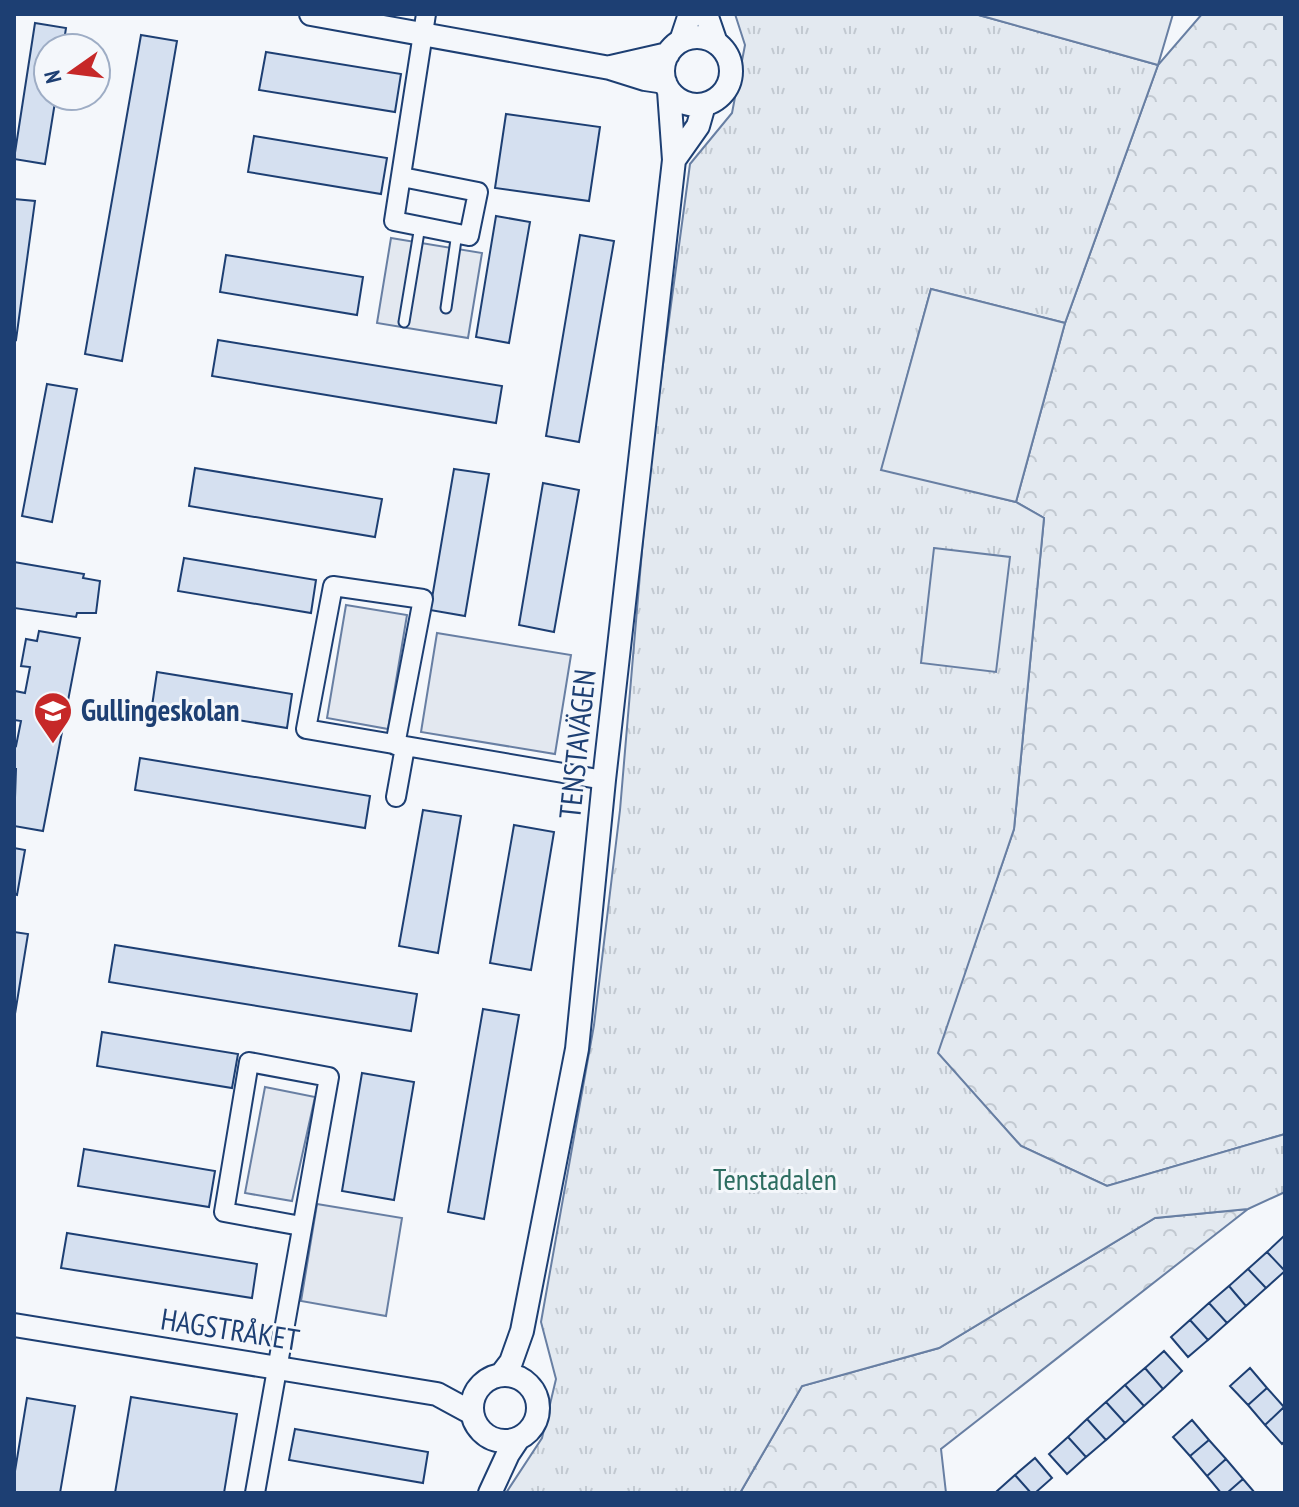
<svg xmlns="http://www.w3.org/2000/svg" width="1299" height="1507" font-family="'PT Sans Narrow',sans-serif">
	<style>
		.forest { fill: url(#forest-crowns); stroke: #687fa3; stroke-width: 2 }
		.park { fill: url(#park-tufts); stroke: #687fa3; stroke-width: 2 }
		.pitch { fill: #e3e9f0; stroke: #687fa3; stroke-width: 2 }
		.parking { fill: #e3e8f0; stroke: #687fa3; stroke-width: 2 }
		.building { fill: #d5e0f0; stroke: #1d3f73; stroke-width: 2 }
		.lines { fill: none; stroke-linecap: round; stroke-linejoin: round }
		.service-casing { stroke: #1d3f73; stroke-width: 13 }
		.minor-casing { stroke: #1d3f73; stroke-width: 22 }
		.tertiary-casing { stroke: #1d3f73; stroke-width: 26 }
		.service { stroke: #f4f7fb; stroke-width: 9 }
		.minor { stroke: #f4f7fb; stroke-width: 18 }
		.tertiary { stroke: #f4f7fb; stroke-width: 22 }
		.labels { text-anchor: middle; stroke-width: 6; stroke-linejoin: round; paint-order: stroke }
		.poi-label { font-size: 30px; font-weight: bold; fill: #1d3f73; stroke: #f4f7fb; text-anchor: start }
		.street-label { font-size: 30px; fill: #1d3f73; stroke: #f4f7fb }
		.park-label { font-size: 30px; fill: #2c6c60; stroke: #f4f7fb }
	</style>
	<defs>
		<pattern id="forest-crowns" width="20" height="18" patternUnits="userSpaceOnUse" patternTransform="scale(2)"><rect width="20" height="18" fill="#e3e9f0"/><path d="M2 6a3 3 0 1 1 6 0M12 15a3 3 0 1 1 6 0" fill="none" stroke="#c2c9d1"/></pattern>
		<pattern id="park-tufts" width="24" height="20" patternUnits="userSpaceOnUse" patternTransform="scale(2)"><rect width="24" height="20" fill="#e3e9f0"/><path d="M3 7l-1-3M5 7V3M7 7l1-3M15 17l-1-3M17 17v-4M19 17l1-3" fill="none" stroke="#c2c9d1"/></pattern>
	</defs>
	<rect width="100%" height="100%" fill="#f4f7fb"/>
	<path class="forest" d="M 1202,14 L 1285,14 L 1285,1134 L 1107,1186 L 1021,1146 L 937,1053 L 1014,829 L 1044,518 L 1016,502 L 1065,323 L 1158,65 Z
		M 1248,1209 L 941,1449 L 946,1493 L 740,1493 L 802,1386 L 939,1348 L 1155,1218 Z"/>
	<path class="park" d="M 735,14 L 975,14 L 1158,65 L 1065,323 L 931,289 L 882,469 L 1016,502 L 1044,518 L 1014,829 L 938,1053 L 1021,1146 L 1107,1186 L 1285,1134 L 1285,1192 L 1248,1209 L 1155,1218 L 939,1348 L 802,1386 L 740,1493 L 506,1493 L 542,1438 L 556,1379 L 541,1322 L 594,1025 L 620,810 L 649,468 L 690,164 L 732,113 L 745,45 Z"/>
	<path class="pitch" d="M 975,14 L 1173,14 L 1158,65 Z
		M 931,289 L 1065,323 L 1016,502 L 881,470 Z
		M 934,548 L 1010,557 L 996,672 L 921,663 Z"/>
	<path class="parking" d="M 391,238 L 482,253 L 468,338 L 377,323 Z
		M 346,605 L 407,615 L 388,729 L 327,718 Z
		M 437,633 L 571,655 L 555,754 L 421,732 Z
		M 265,1087 L 315,1097 L 292,1201 L 245,1193 Z
		M 317,1204 L 402,1218 L 386,1316 L 301,1301 Z"/>
	<path class="building" d="M 35,23 L 66,28 L 63,48 L 48,48 L 48,96 L 56,96 L 45,164 L 14,159 Z
		M 141,35 L 177,41 L 122,361 L 85,354 Z
		M 266,52 L 401,74 L 395,112 L 259,90 Z
		M 506,114 L 600,127 L 589,201 L 495,188 Z
		M 254,136 L 387,158 L 381,194 L 248,172 Z
		M 14,199 L 35,201 L 16,340 L 14,339 Z
		M 496,216 L 530,222 L 509,343 L 476,337 Z
		M 580,235 L 614,241 L 579,442 L 546,436 Z
		M 226,255 L 363,277 L 357,315 L 220,292 Z
		M 218,340 L 502,386 L 496,423 L 212,376 Z
		M 47,384 L 77,389 L 52,522 L 22,516 Z
		M 195,468 L 382,499 L 375,537 L 189,506 Z
		M 454,469 L 489,474 L 465,616 L 430,610 Z
		M 543,483 L 579,490 L 554,632 L 519,625 Z
		M 184,558 L 316,580 L 311,613 L 178,591 Z
		M 14,562 L 84,574 L 83,578 L 100,581 L 96,613 L 77,613 L 76,617 L 14,608 Z
		M 39,631 L 80,638 L 43,831 L 14,826 L 16,769 L 14,769 L 14,745 L 16,746 L 21,721 L 14,720 L 14,695 L 15,691 L 25,693 L 30,667 L 21,666 L 26,639 L 37,641 Z
		M 157,672 L 292,694 L 287,728 L 152,706 Z
		M 140,758 L 370,796 L 365,828 L 135,790 Z
		M 423,810 L 461,816 L 438,953 L 399,946 Z
		M 514,825 L 554,832 L 531,970 L 490,963 Z
		M 14,848 L 25,850 L 17,895 L 14,894 Z
		M 14,932 L 28,934 L 14,1020 Z
		M 115,945 L 417,994 L 411,1031 L 109,982 Z
		M 483,1009 L 519,1015 L 484,1219 L 448,1212 Z
		M 102,1032 L 238,1054 L 232,1088 L 97,1066 Z
		M 362,1073 L 414,1082 L 394,1200 L 342,1191 Z
		M 84,1149 L 215,1171 L 209,1207 L 78,1186 Z
		M 67,1233 L 257,1264 L 252,1298 L 61,1268 Z
		M 1285,1235 L 1285,1271 L 1267,1252 Z
		M 1267,1252 L 1285,1271 L 1266,1288 L 1248,1269 Z
		M 1248,1269 L 1266,1288 L 1246,1306 L 1229,1286 Z
		M 1229,1286 L 1246,1306 L 1227,1323 L 1209,1303 Z
		M 1209,1303 L 1227,1323 L 1208,1340 L 1190,1320 Z
		M 1190,1320 L 1208,1340 L 1188,1357 L 1171,1337 Z
		M 1164,1351 L 1182,1371 L 1163,1389 L 1145,1368 Z
		M 1145,1368 L 1163,1389 L 1144,1406 L 1125,1385 Z
		M 1250,1368 L 1267,1388 L 1248,1405 L 1230,1386 Z
		M 1125,1385 L 1144,1406 L 1125,1423 L 1106,1402 Z
		M 1267,1388 L 1284,1407 L 1265,1425 L 1248,1405 Z
		M 131,1397 L 237,1414 L 224,1493 L 115,1493 Z
		M 27,1398 L 75,1406 L 60,1493 L 14,1493 L 14,1477 Z
		M 1106,1402 L 1125,1423 L 1106,1440 L 1087,1419 Z
		M 1284,1407 L 1285,1441 L 1282,1444 L 1265,1425 Z
		M 1087,1419 L 1106,1440 L 1086,1457 L 1068,1437 Z
		M 1192,1420 L 1209,1440 L 1190,1456 L 1173,1437 Z
		M 295,1429 L 428,1452 L 423,1483 L 289,1460 Z
		M 1068,1437 L 1086,1457 L 1067,1474 L 1049,1454 Z
		M 1209,1440 L 1226,1459 L 1207,1476 L 1190,1456 Z
		M 1035,1458 L 1052,1478 L 1035,1493 L 1031,1493 L 1015,1475 Z
		M 1226,1459 L 1243,1479 L 1227,1493 L 1221,1493 L 1207,1476 Z
		M 1015,1475 L 1031,1493 L 996,1493 L 996,1492 Z
		M 1243,1479 L 1255,1493 L 1227,1493 Z"/>
	<g class="lines">
		<g class="service-casing">
			<path id="service" d="M 446,308 L 457,233
				M 404,322 L 420,226"/>
		</g>
		<g class="minor-casing">
			<path id="minor" d="M 402,177 L 478,192 L 469,236 L 394,221 L 426,14
				M 395,745 L 423,599 L 333,586 L 306,729 L 604,780
				M 396,797 L 405,747
				M 255,1493 L 329,1077 L 249,1062 L 224,1212 L 301,1226"/>
		</g>
		<g class="tertiary-casing">
			<path id="tertiary" d="M 311,14 L 610,68 L 645,79 L 665,82
				M 706,14 L 716,43
				M663 71a34 34 0 1 1 68 0a34 34 0 1 1-68 0Z
				M 681,41 L 690,14
				M 611,67 L 668,54
				M 674,160 L 698,126 L 704,105
				M 14,1325 L 437,1394 L 472,1413
				M472 1408a33 33 0 1 1 66 0a33 33 0 1 1-66 0Z
				M 501,1375 L 511,1362 L 522,1331 L 577,1049 L 604,780 L 674,160 L 669,91
				M 490,1493 L 508,1454 L 518,1439"/>
		</g>
		<use href="#service" class="service"/>
		<use href="#minor" class="minor"/>
		<use href="#tertiary" class="tertiary"/>
	</g>
	<defs>
		<g id="school-pin" transform="scale(2)"><path d="M0 17L-7.5 6A9.5 9.5 0 1 1 7.5 6Z" fill="#c62828" stroke="#f4f7fb"/><path d="M0-5L7-2L0 1L-7-2ZM-4 1L0 2.5L4 1V4Q0 6-4 4Z" fill="#fff"/></g>
	</defs>
	<g fill-rule="evenodd">
		<use href="#school-pin" x="53" y="711"/>
	</g>
	<g class="labels">
		<g class="poi-label">
			<text x="81" y="721">Gullingeskolan</text>
		</g>
		<g class="street-label">
			<text transform="translate(578 744) rotate(-84)" y="10">TENSTAVÄGEN</text>
			<text transform="translate(230 1330) rotate(9)" y="10">HAGSTRÅKET</text>
		</g>
		<g class="park-label">
			<text x="775" y="1190">Tenstadalen</text>
		</g>
	</g>
	<rect width="1299" height="1507" fill="none" stroke="#1d3f73" stroke-width="32"/>
	<g transform="translate(72 72) rotate(256)"><circle r="38" fill="#f4f7fb" stroke="#9eadc5" stroke-width="2"/>
	<path d="M0-6L14 30L0 20L-14 30Z" fill="#c62828"/>
	<text y="-12" font-size="22" font-weight="bold" text-anchor="middle" fill="#1d3f73">N</text>
	</g>
</svg>
